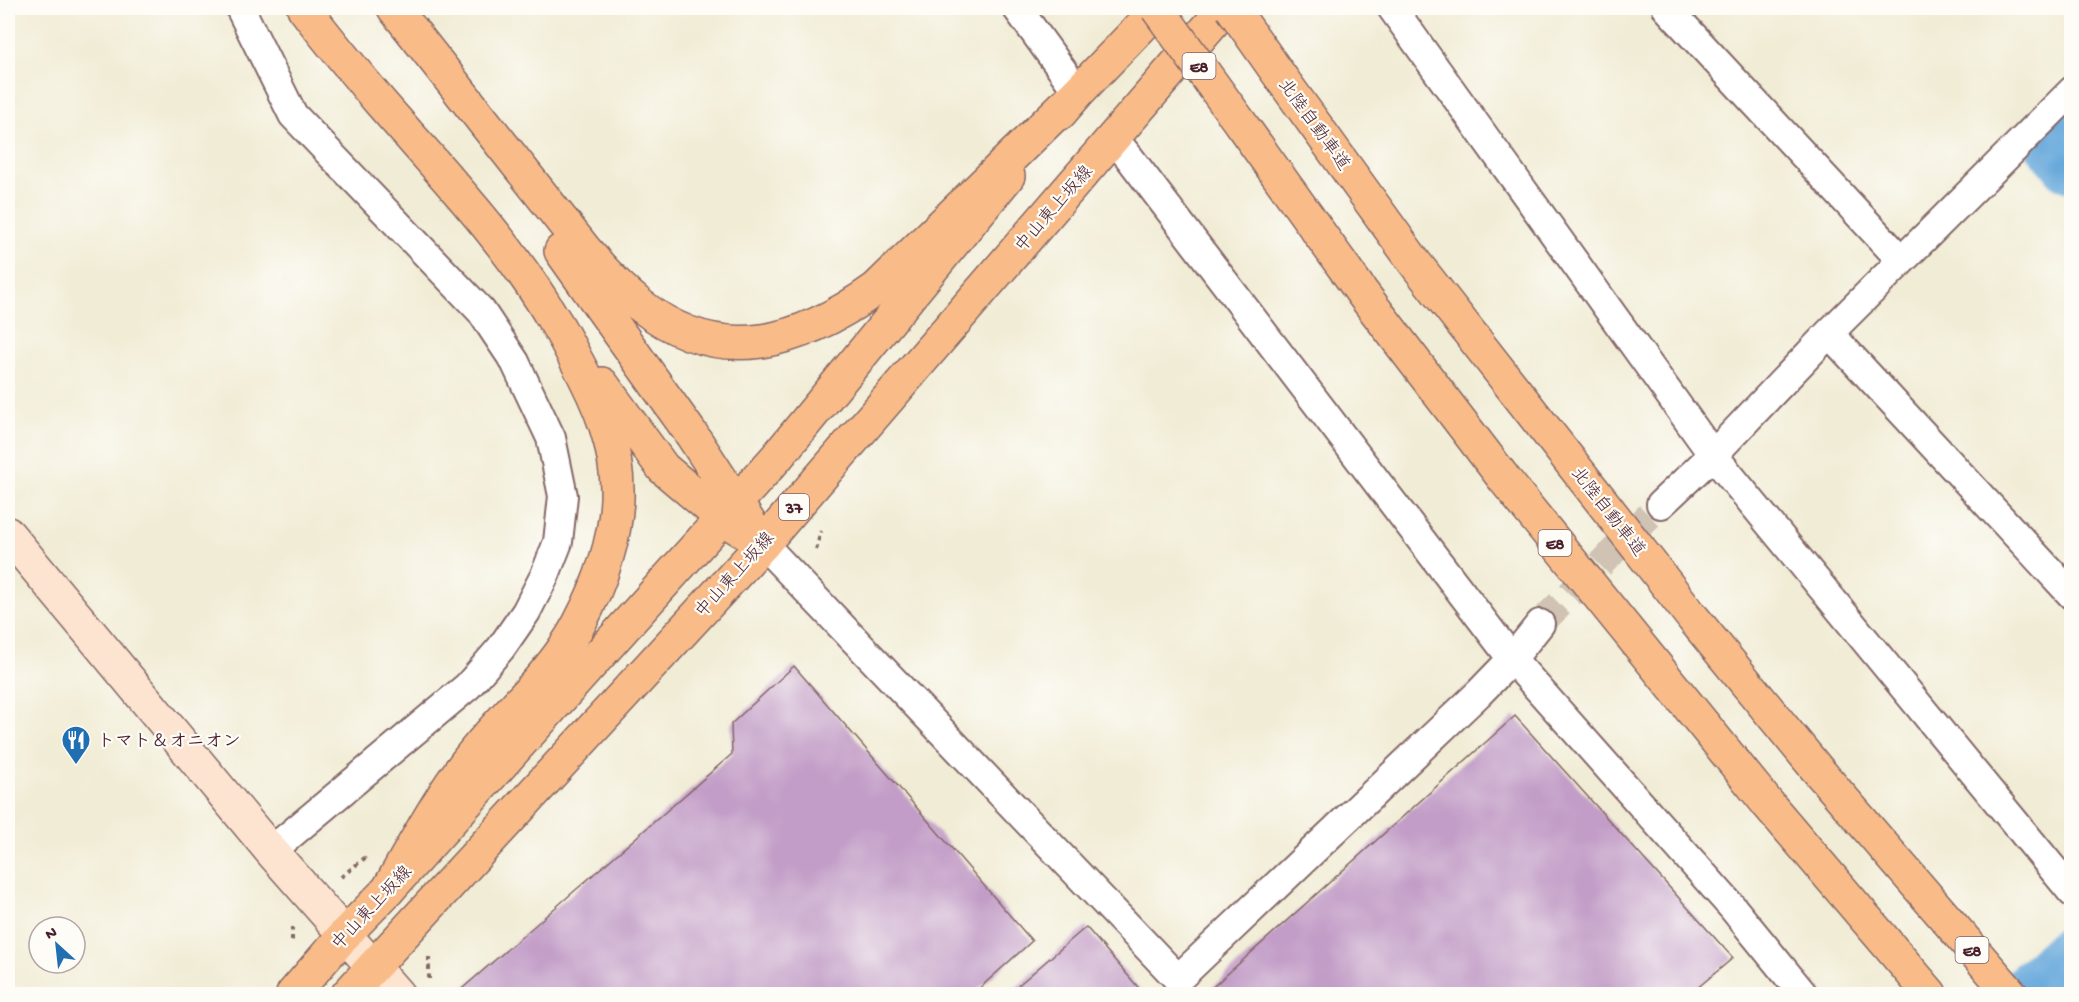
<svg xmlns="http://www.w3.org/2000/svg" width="2079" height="1002" font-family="'Gochi Hand','Klee One',sans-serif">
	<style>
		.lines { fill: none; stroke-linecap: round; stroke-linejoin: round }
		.river { stroke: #68a9dc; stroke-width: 62 }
		.building { fill: #c29dc7 }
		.street-tunnel { stroke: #d0c3b3; stroke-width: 28; stroke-dasharray: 28 14; stroke-linecap: butt }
		.street-casing { stroke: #846766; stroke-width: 32 }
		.secondary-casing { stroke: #846766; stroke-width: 36 }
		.primary-casing { stroke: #846766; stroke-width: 36 }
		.highway-casing { stroke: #846766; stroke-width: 36 }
		.path { stroke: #846766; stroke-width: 4; stroke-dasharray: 4.5 4.5; stroke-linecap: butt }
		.street { stroke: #fff; stroke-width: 28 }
		.secondary { stroke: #fde4d0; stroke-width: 33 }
		.primary { stroke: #f9bc89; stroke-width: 33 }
		.highway { stroke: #f9bc89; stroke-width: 33 }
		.highway-bridge-casing { stroke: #846766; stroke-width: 36; stroke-linecap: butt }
		.highway-bridge { stroke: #f9bc89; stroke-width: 33 }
		.labels { text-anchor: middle; stroke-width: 4.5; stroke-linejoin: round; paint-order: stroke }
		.shield { fill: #fdfcf7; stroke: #806168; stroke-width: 1.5 }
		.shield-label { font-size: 16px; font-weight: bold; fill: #4a1f2b }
		.street-label { font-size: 18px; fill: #4a1f2b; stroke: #fdfcf7 }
		.poi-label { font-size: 18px; font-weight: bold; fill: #4a1f2b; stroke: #fdfcf7; text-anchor: start }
	</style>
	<rect width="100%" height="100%" fill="#fdfcf7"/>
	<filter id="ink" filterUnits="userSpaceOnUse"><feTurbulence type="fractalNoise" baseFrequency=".0167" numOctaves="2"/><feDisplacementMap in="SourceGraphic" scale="12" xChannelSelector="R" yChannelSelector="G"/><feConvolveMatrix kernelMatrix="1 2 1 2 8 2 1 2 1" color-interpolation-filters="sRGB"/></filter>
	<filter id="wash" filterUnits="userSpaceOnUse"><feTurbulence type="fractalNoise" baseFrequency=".008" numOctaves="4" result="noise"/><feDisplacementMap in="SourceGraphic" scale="24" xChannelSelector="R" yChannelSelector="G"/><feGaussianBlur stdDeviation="1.35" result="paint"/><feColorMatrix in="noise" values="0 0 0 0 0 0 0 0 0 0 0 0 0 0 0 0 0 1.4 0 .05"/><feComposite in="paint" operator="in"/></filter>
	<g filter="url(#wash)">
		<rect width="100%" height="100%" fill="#f1ecd5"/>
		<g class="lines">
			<path class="river" d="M 2050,135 L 2072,162
				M 2029,994 L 2072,956"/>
		</g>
		<g id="blocks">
			<path class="building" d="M 794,666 L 1032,941 L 973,994 L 456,994 L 732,754 L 731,724 Z
				M 1515,716 L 1733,958 L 1690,994 L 1205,994 Z
				M 1086,927 L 1144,994 L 1008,994 Z"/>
		</g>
	</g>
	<g filter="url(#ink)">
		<use href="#blocks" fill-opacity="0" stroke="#846766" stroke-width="1.5"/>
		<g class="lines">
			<path class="street-tunnel" d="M 1540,624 L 1661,504"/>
			<g class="street-casing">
				<path id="street" d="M 240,8 L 293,115 L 481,311 L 515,362 L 551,438 L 563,496 L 558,542 L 545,575 L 526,612 L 501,648 L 468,686 L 271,851
					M 1017,8 L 1078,92
					M 1392,8 L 1713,455 L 2072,892
					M 1667,8 L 1901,260
					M 1113,138 L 1129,157 L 1512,659 L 1732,907 L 1803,994
					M 1829,333 L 2072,595
					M 1661,504 L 1713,455 L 1829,333 L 2072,91
					M 763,544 L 1178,979 L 1479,693 L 1512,659 L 1540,624"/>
			</g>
			<g class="secondary-casing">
				<path id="secondary" d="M 8,534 L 271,851 L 397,994"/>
			</g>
			<g class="primary-casing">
				<path id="primary" d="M 1060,113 L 1078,92 L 1159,8
					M 293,994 L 345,934 L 388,890 L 777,457 L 1008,176
					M 348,994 L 763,544 L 1225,8"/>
			</g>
			<g class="highway-casing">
				<path id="highway" d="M 304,8 C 328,40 354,71 380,102 C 440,171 505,238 552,317 C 561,330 568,344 575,358 C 599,402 619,448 617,499 C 615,542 599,586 579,624 C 555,670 515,704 482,743 C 445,786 416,841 388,890
					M 394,8 L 585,250 C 602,270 620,289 640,305 C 721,369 801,343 877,288 L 1078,92
					M 1282,79 L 1415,263 L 1693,618 L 1816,768 L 2011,994
					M 1241,124 L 1363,294 L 1505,480 L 1768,804 L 1930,994
					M 561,251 L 692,435 L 763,544
					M 602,384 L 663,468 L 722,518 L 754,538"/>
			</g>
			<path class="path" d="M 816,550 L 821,531
				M 341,877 L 366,857
				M 292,927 L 292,944
				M 429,979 L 429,957"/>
			<use href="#street" class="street"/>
			<use href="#secondary" class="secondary"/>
			<use href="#primary" class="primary"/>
			<use href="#highway" class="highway"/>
			<g class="highway-bridge-casing">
				<path id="highway-bridge" d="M 1157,8 L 1241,124
					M 1232,8 L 1282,79"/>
			</g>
			<use href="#highway-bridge" class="highway-bridge"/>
		</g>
	</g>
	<defs>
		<g id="restaurant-pin" transform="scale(1.5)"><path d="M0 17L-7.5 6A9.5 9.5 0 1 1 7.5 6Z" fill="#1f6fb2" stroke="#fdfcf7"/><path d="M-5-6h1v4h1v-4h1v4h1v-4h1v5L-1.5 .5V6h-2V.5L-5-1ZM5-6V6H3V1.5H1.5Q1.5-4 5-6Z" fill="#fff"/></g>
	</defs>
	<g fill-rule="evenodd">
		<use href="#restaurant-pin" x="76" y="740"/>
	</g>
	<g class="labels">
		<g class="shield">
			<rect x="1182.5" y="53" width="33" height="26" rx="4.5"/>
			<rect x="779" y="494" width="30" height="26" rx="4.5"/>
			<rect x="1538.5" y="530" width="33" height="26" rx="4.5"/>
			<rect x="1955.5" y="937" width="33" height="26" rx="4.5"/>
		</g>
		<g class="shield-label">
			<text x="1199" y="72">E8</text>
			<text x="794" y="513">37</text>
			<text x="1555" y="549">E8</text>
			<text x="1972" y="956">E8</text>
		</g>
		<g class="street-label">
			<text transform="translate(1315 124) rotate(54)" y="6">北陸自動車道</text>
			<text transform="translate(1053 208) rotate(-49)" y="6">中山東上坂線</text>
			<text transform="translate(1609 511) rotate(52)" y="6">北陸自動車道</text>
			<text transform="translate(734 574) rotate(-48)" y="6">中山東上坂線</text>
			<text transform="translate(371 907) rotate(-47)" y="6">中山東上坂線</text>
		</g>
		<g class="poi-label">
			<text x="97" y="746">トマト＆オニオン</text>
		</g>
	</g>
	<rect width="2079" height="1002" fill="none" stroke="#fdfcf7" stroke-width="30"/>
	<g transform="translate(57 945) rotate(333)"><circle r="28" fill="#fdfcf7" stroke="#b5a4a5" stroke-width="1.5"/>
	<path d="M0-4.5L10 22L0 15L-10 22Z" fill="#1f6fb2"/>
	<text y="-9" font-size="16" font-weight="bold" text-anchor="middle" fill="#4a1f2b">N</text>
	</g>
</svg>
